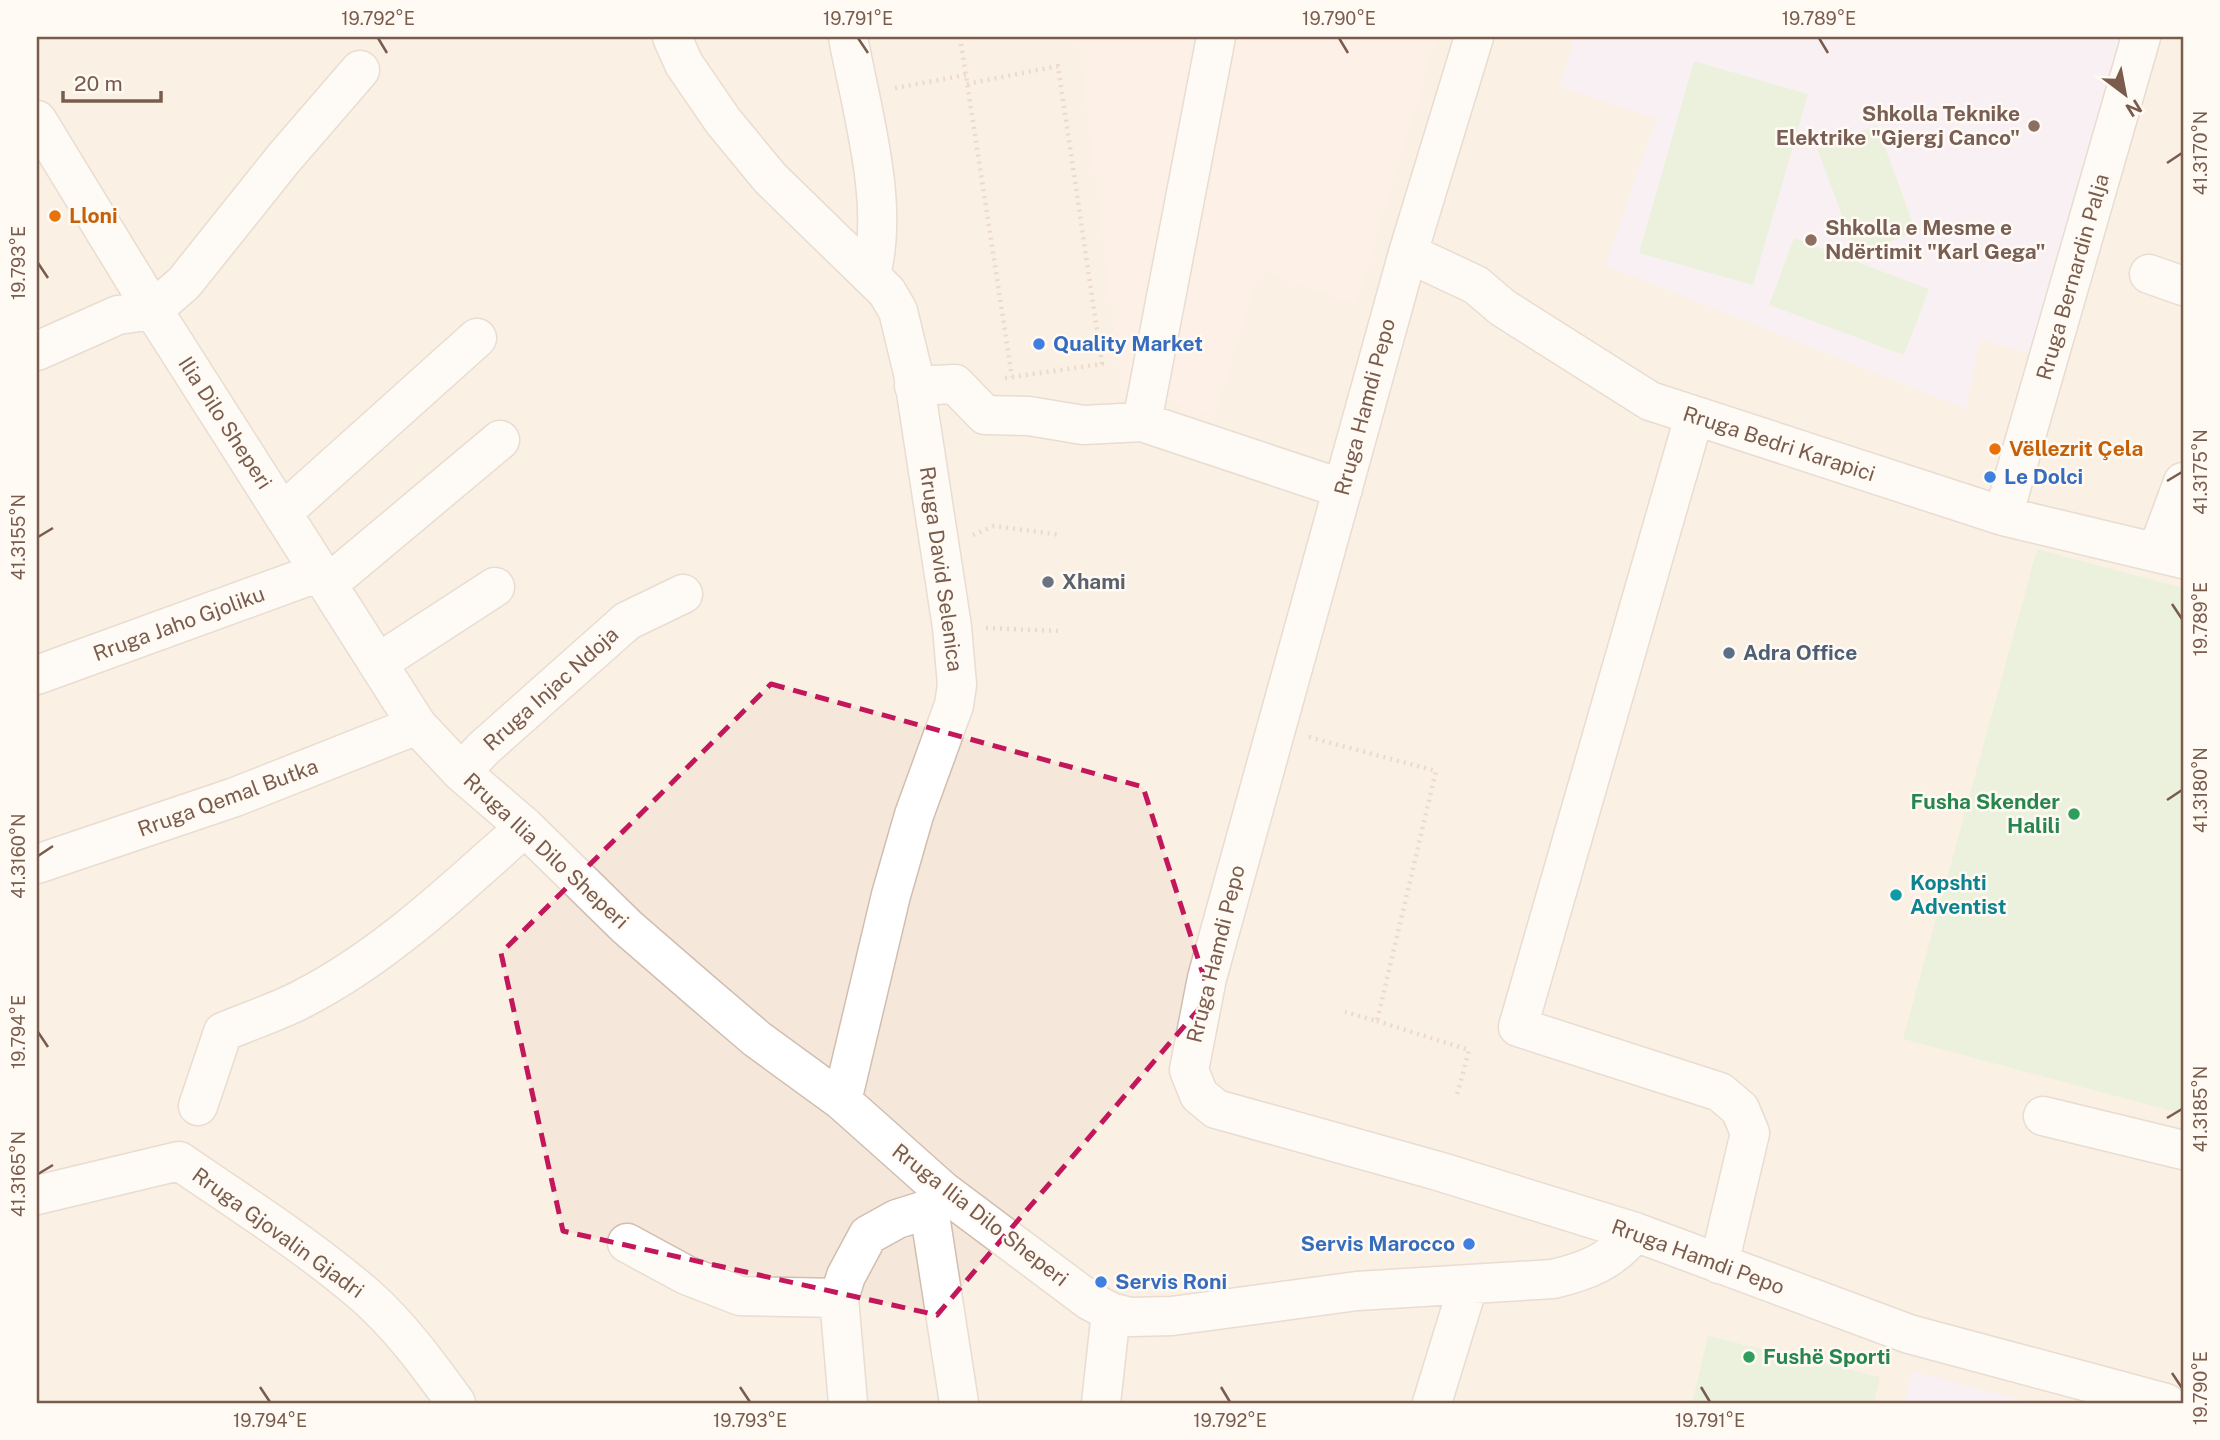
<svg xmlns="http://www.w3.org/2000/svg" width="2220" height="1440" font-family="'Public Sans',sans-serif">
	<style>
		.residential { fill: #f5e8da }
		.commercial { fill: #fde8e0 }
		.education { fill: #f3e8fa }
		.pitch { fill: #d8ecc9 }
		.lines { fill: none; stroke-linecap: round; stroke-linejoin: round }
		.minor-casing { stroke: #d1beb0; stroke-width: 41 }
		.path { stroke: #d9b8a5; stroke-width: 4.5; stroke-dasharray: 2 5; stroke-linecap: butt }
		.minor { stroke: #fff; stroke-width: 38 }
		.marked { fill: none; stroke: #c2185b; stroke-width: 5; stroke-dasharray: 14 9; stroke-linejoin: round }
		.ticks { fill: none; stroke: #7a5c4d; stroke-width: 2.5 }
		.education-dot { fill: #8d6e63; stroke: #fffaf3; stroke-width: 2.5 }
		.food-dot { fill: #e8710a; stroke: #fffaf3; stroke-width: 2.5 }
		.shop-dot { fill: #3f7fe0; stroke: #fffaf3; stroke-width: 2.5 }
		.worship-dot { fill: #6b7280; stroke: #fffaf3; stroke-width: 2.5 }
		.service-dot { fill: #5c6f8a; stroke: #fffaf3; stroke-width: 2.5 }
		.leisure-dot { fill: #2e9e5b; stroke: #fffaf3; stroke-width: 2.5 }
		.culture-dot { fill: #0f9aa8; stroke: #fffaf3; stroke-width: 2.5 }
		.labels { text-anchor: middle; stroke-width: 5; stroke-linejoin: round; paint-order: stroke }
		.education-label { font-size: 21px; font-weight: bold; fill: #785e54; stroke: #fffaf3; text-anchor: end }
		.food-label { font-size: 21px; font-weight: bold; fill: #c56008; stroke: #fffaf3; text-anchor: start }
		.street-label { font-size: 21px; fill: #7a5c4d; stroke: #fffaf3 }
		.shop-label { font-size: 21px; font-weight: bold; fill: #366cbe; stroke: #fffaf3; text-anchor: start }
		.worship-label { font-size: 21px; font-weight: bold; fill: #5b616d; stroke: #fffaf3; text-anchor: start }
		.service-label { font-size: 21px; font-weight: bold; fill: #4e5e75; stroke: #fffaf3; text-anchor: start }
		.leisure-label { font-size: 21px; font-weight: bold; fill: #27864d; stroke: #fffaf3; text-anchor: end }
		.culture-label { font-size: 21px; font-weight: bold; fill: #0d838f; stroke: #fffaf3; text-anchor: start }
		.neatline { fill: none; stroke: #7a5c4d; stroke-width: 2.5 }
		.ticks-label { font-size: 18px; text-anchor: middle; fill: #7a5c4d }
	</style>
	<rect width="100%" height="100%" fill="#fdf6ec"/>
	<path class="residential" d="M 37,37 L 2183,37 L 2183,1403 L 37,1403 Z"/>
	<path class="commercial" d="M 1077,37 L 1437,37 L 1357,305 L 1260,271 L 1215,417 L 1148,393 L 1122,395 Z"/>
	<path class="education" d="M 1574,37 L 2126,37 L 2040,356 L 1980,340 L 1966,409 L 1605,265 L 1656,119 L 1560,87 Z
		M 1912,1371 L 2034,1403 L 1905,1403 Z"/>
	<path class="pitch" d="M 1694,61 L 1808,94 L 1753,285 L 1639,253 Z
		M 1877,125 L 1916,232 L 1856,254 L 1817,148 Z
		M 1794,238 L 1929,289 L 1904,355 L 1769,305 Z
		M 2037,549 L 2183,588 L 2183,1114 L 1903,1039 Z
		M 1708,1336 L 1880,1377 L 1874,1403 L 1692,1403 Z"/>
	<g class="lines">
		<g class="minor-casing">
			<path id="minor" d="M 672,37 L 684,64 L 723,121 L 770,178 L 887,292 L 898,311 L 913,373 L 952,627 L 957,685 L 954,705 L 914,815 L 891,895 L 842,1101
				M 848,37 C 861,108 890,204 871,274
				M 1474,37 L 1408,253 L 1207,978 L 1189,1070 L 1199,1095 L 1216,1109 L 1438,1171 L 1635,1232 L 1909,1334 L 2166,1403
				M 37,120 L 153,310 L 417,725 L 461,772 L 525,827 L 627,927 L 702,992 L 757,1039 L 842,1101 L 943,1191 L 1090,1301 L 1111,1312 L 1130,1317 L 1172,1316 L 1357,1291 L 1553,1279 C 1587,1271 1613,1261 1635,1232
				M 1408,253 L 1476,285 L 1503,308 L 1650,401 L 2003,516 L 2183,559
				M 2149,274 L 2183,286
				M 37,351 L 118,315 L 153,310 L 184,283 L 284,158 L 360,70
				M 914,386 L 955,384 L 985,415 L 1029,416 L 1083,425 L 1142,422 L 1343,489
				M 1694,417 L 1518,1027 L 1720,1092 L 1740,1109 L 1750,1133 L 1719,1264
				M 1142,422 L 1216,37
				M 282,513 L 477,338
				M 2003,516 L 2141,37
				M 2157,552 L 2183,482
				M 328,584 L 500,440
				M 378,663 L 495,587
				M 37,675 L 320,572
				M 461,772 L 484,748 L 627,621 L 683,594
				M 37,864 L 235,797 L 417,725
				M 198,1106 L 223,1032 C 249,1021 277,1012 302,999 C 386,956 455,889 525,827
				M 2043,1116 L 2183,1150
				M 37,1195 L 179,1161 C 242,1204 308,1246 366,1296 C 401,1327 429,1366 456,1403
				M 929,1209 L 959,1403
				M 627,1243 L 686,1275 L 740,1296 L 839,1298
				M 848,1403 L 839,1298 L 846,1276 L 868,1235 L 897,1219 L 929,1209 L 943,1191
				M 1101,1403 L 1111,1312
				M 1432,1403 L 1468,1286"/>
		</g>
		<path class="path" d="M 960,37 L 1012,377
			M 967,84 L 1058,66 L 1102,364 L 1005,378
			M 895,88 L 966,75
			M 973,535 L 994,526 L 1061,535
			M 986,628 L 1059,631
			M 1309,737 L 1436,771 L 1377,1021 L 1345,1012
			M 1377,1021 L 1469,1050 L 1457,1095"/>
		<use href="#minor" class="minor"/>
	</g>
	<path d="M0 0H2220V1440H0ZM 771,684 L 1143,787 L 1210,996 L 937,1315 L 563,1231 L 501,953 Z" fill="#fdf6ec" fill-opacity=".55" fill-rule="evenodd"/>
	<path class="marked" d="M 771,684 L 1143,787 L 1210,996 L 937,1315 L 563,1231 L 501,953 Z"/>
	<path class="ticks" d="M 378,38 L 387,53M 858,38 L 868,53M 1339,38 L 1348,53M 1819,38 L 1828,53M 2167,163 L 2182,153M 38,263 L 48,278M 2167,481 L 2182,472M 38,537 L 53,528M 2172,604 L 2182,619M 2167,800 L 2182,790M 38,856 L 53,846M 38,1032 L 48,1047M 2167,1118 L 2182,1109M 38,1174 L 53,1165M 2172,1373 L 2182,1388M 260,1387 L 270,1402M 740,1387 L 750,1402M 1221,1387 L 1230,1402M 1701,1387 L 1710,1402"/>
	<g class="education-dot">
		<circle cx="2034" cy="126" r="7"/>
		<circle cx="1811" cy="240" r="7"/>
	</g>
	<g class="food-dot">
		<circle cx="55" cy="216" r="7"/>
		<circle cx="1995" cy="449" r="7"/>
	</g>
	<g class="shop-dot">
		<circle cx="1039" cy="344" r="7"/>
		<circle cx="1990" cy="477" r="7"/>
		<circle cx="1469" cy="1244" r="7"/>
		<circle cx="1101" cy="1282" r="7"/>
	</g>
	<circle class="worship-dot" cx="1048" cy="582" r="7"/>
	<circle class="service-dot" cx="1729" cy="653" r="7"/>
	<g class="leisure-dot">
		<circle cx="2074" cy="814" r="7"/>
		<circle cx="1749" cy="1357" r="7"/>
	</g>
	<circle class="culture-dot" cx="1896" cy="895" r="7"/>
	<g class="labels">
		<g class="education-label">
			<text x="2020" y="121">Shkolla Teknike<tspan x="2020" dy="24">Elektrike "Gjergj Canco"</tspan></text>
			<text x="1825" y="235" text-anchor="start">Shkolla e Mesme e<tspan x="1825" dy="24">Ndërtimit "Karl Gega"</tspan></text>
		</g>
		<g class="food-label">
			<text x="69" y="223">Lloni</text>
			<text x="2009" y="456">Vëllezrit Çela</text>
		</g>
		<g class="street-label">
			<text transform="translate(2073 277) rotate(-74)" y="7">Rruga Bernardin Palja</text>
			<text transform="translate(1365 407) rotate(-75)" y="7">Rruga Hamdi Pepo</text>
			<text transform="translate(225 423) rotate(57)" y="7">Ilia Dilo Sheperi</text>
			<text transform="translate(1779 444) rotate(18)" y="7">Rruga Bedri Karapici</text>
			<text transform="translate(941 569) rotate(82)" y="7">Rruga David Selenica</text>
			<text transform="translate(179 624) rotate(-20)" y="7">Rruga Jaho Gjoliku</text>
			<text transform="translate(551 689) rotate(-42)" y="7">Rruga Injac Ndoja</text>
			<text transform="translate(228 798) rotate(-20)" y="7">Rruga Qemal Butka</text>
			<text transform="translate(546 851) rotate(43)" y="7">Rruga Ilia Dilo Sheperi</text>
			<text transform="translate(1216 954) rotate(-76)" y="7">Rruga Hamdi Pepo</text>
			<text transform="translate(980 1215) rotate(38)" y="7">Rruga Ilia Dilo Sheperi</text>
			<text transform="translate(278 1233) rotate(36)" y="7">Rruga Gjovalin Gjadri</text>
			<text transform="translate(1698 1257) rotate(20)" y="7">Rruga Hamdi Pepo</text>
		</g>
		<g class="shop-label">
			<text x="1053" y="351">Quality Market</text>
			<text x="2004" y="484">Le Dolci</text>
			<text x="1455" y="1251" text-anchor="end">Servis Marocco</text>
			<text x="1115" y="1289">Servis Roni</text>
		</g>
		<g class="worship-label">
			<text x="1062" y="589">Xhami</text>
		</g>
		<g class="service-label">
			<text x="1743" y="660">Adra Office</text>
		</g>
		<g class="leisure-label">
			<text x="2060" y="809">Fusha Skender<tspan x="2060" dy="24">Halili</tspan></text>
			<text x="1763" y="1364" text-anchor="start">Fushë Sporti</text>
		</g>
		<g class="culture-label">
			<text x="1910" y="890">Kopshti<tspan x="1910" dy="24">Adventist</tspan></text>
		</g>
	</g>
	<rect width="2220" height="1440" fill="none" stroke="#fffaf3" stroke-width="77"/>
	<g transform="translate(2125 94) rotate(148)" stroke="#fffaf3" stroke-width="5" paint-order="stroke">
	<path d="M0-5L12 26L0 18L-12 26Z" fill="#7a5c4d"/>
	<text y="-10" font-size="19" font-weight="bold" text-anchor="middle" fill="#7a5c4d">N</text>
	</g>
	<path d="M63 91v10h98v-10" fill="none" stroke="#7a5c4d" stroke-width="3.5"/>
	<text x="74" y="91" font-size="21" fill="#7a5c4d" stroke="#fffaf3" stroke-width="5" paint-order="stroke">20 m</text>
	<rect x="38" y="38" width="2144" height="1364" class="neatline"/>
	<g class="ticks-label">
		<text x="378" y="25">19.792°E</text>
		<text x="858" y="25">19.791°E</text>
		<text x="1339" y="25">19.790°E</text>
		<text x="1819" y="25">19.789°E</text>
		<text transform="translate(2201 153) rotate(-90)" y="6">41.3170°N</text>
		<text transform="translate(19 263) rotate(-90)" y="6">19.793°E</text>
		<text transform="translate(2201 472) rotate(-90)" y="6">41.3175°N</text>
		<text transform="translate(19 537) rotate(-90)" y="6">41.3155°N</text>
		<text transform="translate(2201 619) rotate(-90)" y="6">19.789°E</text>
		<text transform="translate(2201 790) rotate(-90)" y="6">41.3180°N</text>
		<text transform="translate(19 856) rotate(-90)" y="6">41.3160°N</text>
		<text transform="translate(19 1032) rotate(-90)" y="6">19.794°E</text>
		<text transform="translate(2201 1109) rotate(-90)" y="6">41.3185°N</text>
		<text transform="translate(19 1174) rotate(-90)" y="6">41.3165°N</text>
		<text transform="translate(2201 1388) rotate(-90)" y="6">19.790°E</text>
		<text x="270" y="1427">19.794°E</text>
		<text x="750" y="1427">19.793°E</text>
		<text x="1230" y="1427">19.792°E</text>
		<text x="1710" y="1427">19.791°E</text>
	</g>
</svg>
